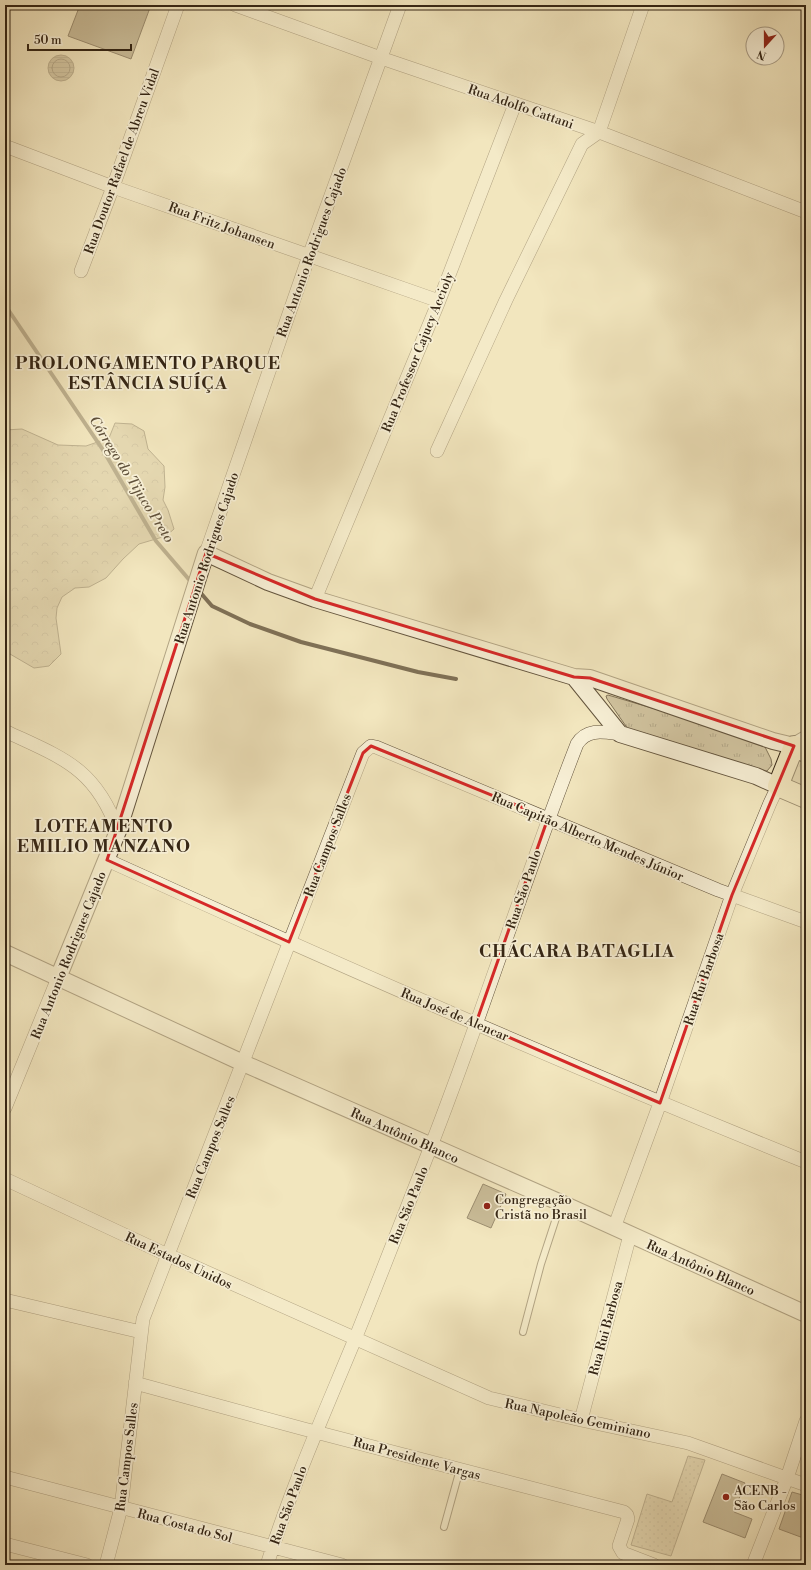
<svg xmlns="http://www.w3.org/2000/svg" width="811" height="1570" font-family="'Libre Bodoni',serif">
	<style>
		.grass { fill: url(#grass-dots); stroke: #83755a }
		.forest { fill: url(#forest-crowns); stroke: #83755a }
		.park { fill: url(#park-tufts); stroke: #83755a }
		.water { fill: url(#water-rules); stroke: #7f7157 }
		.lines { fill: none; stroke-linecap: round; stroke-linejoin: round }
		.shore { stroke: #72644c; stroke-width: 1 }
		.stream { stroke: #7f7157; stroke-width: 4 }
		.building { fill: #97896c; stroke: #342514 }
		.service-casing { stroke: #64553e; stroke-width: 8 }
		.minor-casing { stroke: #64553e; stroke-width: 14 }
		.tertiary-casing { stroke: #64553e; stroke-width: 18 }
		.primary-casing { stroke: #342514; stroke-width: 22 }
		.service { stroke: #f7efd5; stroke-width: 6 }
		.minor { stroke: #f7efd5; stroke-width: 13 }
		.tertiary { stroke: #f7efd5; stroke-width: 16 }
		.primary { stroke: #f2e6be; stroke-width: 20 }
		.marked { fill: none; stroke: #d62828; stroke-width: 3; stroke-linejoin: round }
		.poi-dot { fill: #8f2418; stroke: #f7efd5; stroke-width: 1.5 }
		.labels { text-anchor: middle; stroke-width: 3.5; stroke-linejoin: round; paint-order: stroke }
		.street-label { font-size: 13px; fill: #342514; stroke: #f7efd5 }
		.poi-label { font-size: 13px; fill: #342514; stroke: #f7efd5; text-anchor: start }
		.water-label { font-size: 14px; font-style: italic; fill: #60513b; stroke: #f7efd5 }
		.district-label { font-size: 17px; font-weight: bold; letter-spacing: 1px; fill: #342514; stroke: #f7efd5 }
	</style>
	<defs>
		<pattern id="grass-dots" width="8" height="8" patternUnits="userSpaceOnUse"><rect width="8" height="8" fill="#d2c5a1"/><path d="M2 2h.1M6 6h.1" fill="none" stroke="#b5a98a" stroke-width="1.8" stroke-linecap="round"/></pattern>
		<pattern id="forest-crowns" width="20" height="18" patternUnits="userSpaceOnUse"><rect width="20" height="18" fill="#d2c5a1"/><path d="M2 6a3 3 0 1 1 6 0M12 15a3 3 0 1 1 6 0" fill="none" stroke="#b5a98a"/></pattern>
		<pattern id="park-tufts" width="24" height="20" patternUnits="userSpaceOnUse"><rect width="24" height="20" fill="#d2c5a1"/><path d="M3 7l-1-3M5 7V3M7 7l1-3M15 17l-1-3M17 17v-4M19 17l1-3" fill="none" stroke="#b5a98a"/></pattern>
		<pattern id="water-rules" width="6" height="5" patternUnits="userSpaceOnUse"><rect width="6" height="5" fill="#b1a484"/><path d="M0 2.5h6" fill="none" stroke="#91856b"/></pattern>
	</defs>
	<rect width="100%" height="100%" fill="#f2e6be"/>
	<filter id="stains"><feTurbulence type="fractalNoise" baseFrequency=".005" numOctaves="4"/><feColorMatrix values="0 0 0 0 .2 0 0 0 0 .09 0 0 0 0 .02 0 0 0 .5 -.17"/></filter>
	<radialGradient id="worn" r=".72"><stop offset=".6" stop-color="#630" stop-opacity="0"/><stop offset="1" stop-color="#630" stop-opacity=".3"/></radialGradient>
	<path class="grass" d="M 688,1456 L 705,1460 L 671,1556 L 631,1545 L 647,1494 L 672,1502 Z"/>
	<path class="forest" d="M 115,423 L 132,424 L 144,431 L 148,449 L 164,466 L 165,487 L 163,500 L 168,510 L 174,529 L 166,536 L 139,544 L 123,559 L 106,578 L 89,587 L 75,588 L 62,597 L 57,608 L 56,618 L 61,654 L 49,666 L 34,668 L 10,654 L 5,649 L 5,430 L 22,429 L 58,445 L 86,446 L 109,438 Z"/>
	<path class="park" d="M 608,695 L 672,714 L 765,747 L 771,759 L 772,765 L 767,771 L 763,771 L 628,729 L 607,699 L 606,696 Z
		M 799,761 L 806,763 L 806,791 L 792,783 L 789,778 L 794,763 Z"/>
	<path class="water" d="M48 68a13 13 0 1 1 26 0a13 13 0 1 1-26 0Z"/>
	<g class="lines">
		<path class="shore" d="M52 68a9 9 0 1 1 18 0a9 9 0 1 1-18 0Z"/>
		<path class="stream" d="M 5,305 L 103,450 L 156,541 L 192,583
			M 199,591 L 212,606 L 250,624 L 301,642 L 418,672 L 456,679"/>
	</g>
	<path class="building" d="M 80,5 L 151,5 L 131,59 L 68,36 Z
		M 483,1184 L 506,1194 L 491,1228 L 467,1218 Z
		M 722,1474 L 745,1483 L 734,1512 L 752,1519 L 745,1538 L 703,1522 Z
		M 792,1492 L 806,1496 L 806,1539 L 779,1529 Z"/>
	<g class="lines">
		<g class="service-casing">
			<path id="service" d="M 523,1332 L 541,1264 L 561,1203
				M 444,1527 L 460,1469"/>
		</g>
		<g class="minor-casing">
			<path id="minor" d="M 235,5 L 381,58 L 599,132 L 806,212
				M 5,146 L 113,187 L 439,301
				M 81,271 L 113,187 L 178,5
				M 437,451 L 506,300 L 582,144 L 599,132 L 643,5
				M 206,553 L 309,256 L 400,5
				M 315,599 L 439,301 L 515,104
				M 5,731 C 62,758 95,767 118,831
				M 107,860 C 338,965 571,1067 806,1162
				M 5,1108 L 58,978
				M 5,1179 L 159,1251 L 489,1398 L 581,1420 L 688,1443 L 806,1485
				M 614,1228 L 660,1103 L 732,895 L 770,803 L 778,786
				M 5,1300 L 141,1332
				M 135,1383 L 304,1429 L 624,1512 L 627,1515 L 628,1519 L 619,1546 L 623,1553 L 654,1565
				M 581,1420 L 630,1235
				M 5,1477 L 342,1565
				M 5,1544 L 87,1565
				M 106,1565 L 121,1508 L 143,1319 L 363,753 L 371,746 L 376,747 L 718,890 L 806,922
				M 267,1565 C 291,1488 324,1414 355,1339 C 381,1275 406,1210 431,1146 C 483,1013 525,877 577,744 C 587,728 604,732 620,734
				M 753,1565 L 787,1478 L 806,1421"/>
		</g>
		<g class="tertiary-casing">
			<path id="tertiary" d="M 574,677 L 620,734 L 756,776 L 778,786
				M 5,953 L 243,1063 L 561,1203 L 806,1314
				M 58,978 L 118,831 L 206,553 L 268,582 L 315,599 L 574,677 L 590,678 L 773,741 L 794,746 L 806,739"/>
		</g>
		<g class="primary-casing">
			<path id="primary" d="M 806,752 L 794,746 L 778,786 L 806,798"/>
		</g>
		<use href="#service" class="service"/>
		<use href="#minor" class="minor"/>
		<use href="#tertiary" class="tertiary"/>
		<use href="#primary" class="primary"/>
	</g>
	<path d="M0 0H811V1570H0ZM 206,553 L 315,599 L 574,677 L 590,678 L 794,746 L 732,895 L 660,1103 L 476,1023 L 548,818 L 371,746 L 363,753 L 289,942 L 107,860 Z" fill="#f2e6be" fill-opacity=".55" fill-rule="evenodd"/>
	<path class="marked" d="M 206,553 L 315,599 L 574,677 L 590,678 L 794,746 L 732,895 L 660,1103 L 476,1023 L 548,818 L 371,746 L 363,753 L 289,942 L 107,860 Z"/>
	<g class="poi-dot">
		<circle cx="487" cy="1206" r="4"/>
		<circle cx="726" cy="1497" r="4"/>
	</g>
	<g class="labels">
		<g class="street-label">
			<text transform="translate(521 106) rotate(19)" y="5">Rua Adolfo Cattani</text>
			<text transform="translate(121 161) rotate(-70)" y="5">Rua Doutor Rafael de Abreu Vidal</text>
			<text transform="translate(222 225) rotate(20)" y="5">Rua Fritz Johansen</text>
			<text transform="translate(311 252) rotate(-70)" y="5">Rua Antonio Rodrigues Cajado</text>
			<text transform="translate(417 352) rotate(-68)" y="5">Rua Professor Cajucy Accioly</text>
			<text transform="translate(206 558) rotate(-72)" y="5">Rua Antonio Rodrigues Cajado</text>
			<text transform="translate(588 836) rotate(23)" y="5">Rua Capitão Alberto Mendes Júnior</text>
			<text transform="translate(327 845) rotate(-69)" y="5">Rua Campos Salles</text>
			<text transform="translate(523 889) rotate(-71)" y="5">Rua São Paulo</text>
			<text transform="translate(68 955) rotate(-68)" y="5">Rua Antonio Rodrigues Cajado</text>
			<text transform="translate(703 979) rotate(-71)" y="5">Rua Rui Barbosa</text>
			<text transform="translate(455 1014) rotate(23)" y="5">Rua José de Alencar</text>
			<text transform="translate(405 1135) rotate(24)" y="5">Rua Antônio Blanco</text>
			<text transform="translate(210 1147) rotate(-68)" y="5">Rua Campos Salles</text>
			<text transform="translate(408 1205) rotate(-68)" y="5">Rua São Paulo</text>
			<text transform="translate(179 1260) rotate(25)" y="5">Rua Estados Unidos</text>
			<text transform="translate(701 1267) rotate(24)" y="5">Rua Antônio Blanco</text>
			<text transform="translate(605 1328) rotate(-75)" y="5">Rua Rui Barbosa</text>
			<text transform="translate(578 1418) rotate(12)" y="5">Rua Napoleão Geminiano</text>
			<text transform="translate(126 1457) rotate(-83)" y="5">Rua Campos Salles</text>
			<text transform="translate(417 1458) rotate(15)" y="5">Rua Presidente Vargas</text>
			<text transform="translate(288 1505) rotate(-70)" y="5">Rua São Paulo</text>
			<text transform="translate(185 1525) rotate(15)" y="5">Rua Costa do Sol</text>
		</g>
		<g class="poi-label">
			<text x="495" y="1204">Congregação<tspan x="495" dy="15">Cristã no Brasil</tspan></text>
			<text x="734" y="1495">ACENB -<tspan x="734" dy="15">São Carlos</tspan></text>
		</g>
		<g class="water-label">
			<text transform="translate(132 479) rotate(58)" y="5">Córrego do Tijuco Preto</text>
		</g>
		<g class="district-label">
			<text x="148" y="369">PROLONGAMENTO PARQUE<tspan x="148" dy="20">ESTÂNCIA SUÍÇA</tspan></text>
			<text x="104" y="832">LOTEAMENTO<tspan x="104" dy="20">EMILIO MANZANO</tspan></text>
			<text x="577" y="957">CHÁCARA BATAGLIA</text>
		</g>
	</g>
	<rect width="811" height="1570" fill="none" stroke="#f2e6be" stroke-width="20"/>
	<rect x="6" y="6" width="799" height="1558" fill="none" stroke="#342514" stroke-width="2"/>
	<rect x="10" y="10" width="791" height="1550" fill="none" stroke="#342514"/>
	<g transform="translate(765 46) rotate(201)"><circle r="19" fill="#f7efd5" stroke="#a99e88"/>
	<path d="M0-3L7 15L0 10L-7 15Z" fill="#8f2418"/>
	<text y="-6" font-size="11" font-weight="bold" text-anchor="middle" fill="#342514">N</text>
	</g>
	<path d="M28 44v6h103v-6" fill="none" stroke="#342514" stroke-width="2"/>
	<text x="34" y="44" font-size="12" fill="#342514" stroke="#f7efd5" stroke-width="3" paint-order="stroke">50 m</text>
	<rect width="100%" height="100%" filter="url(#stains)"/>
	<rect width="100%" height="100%" fill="url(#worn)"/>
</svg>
